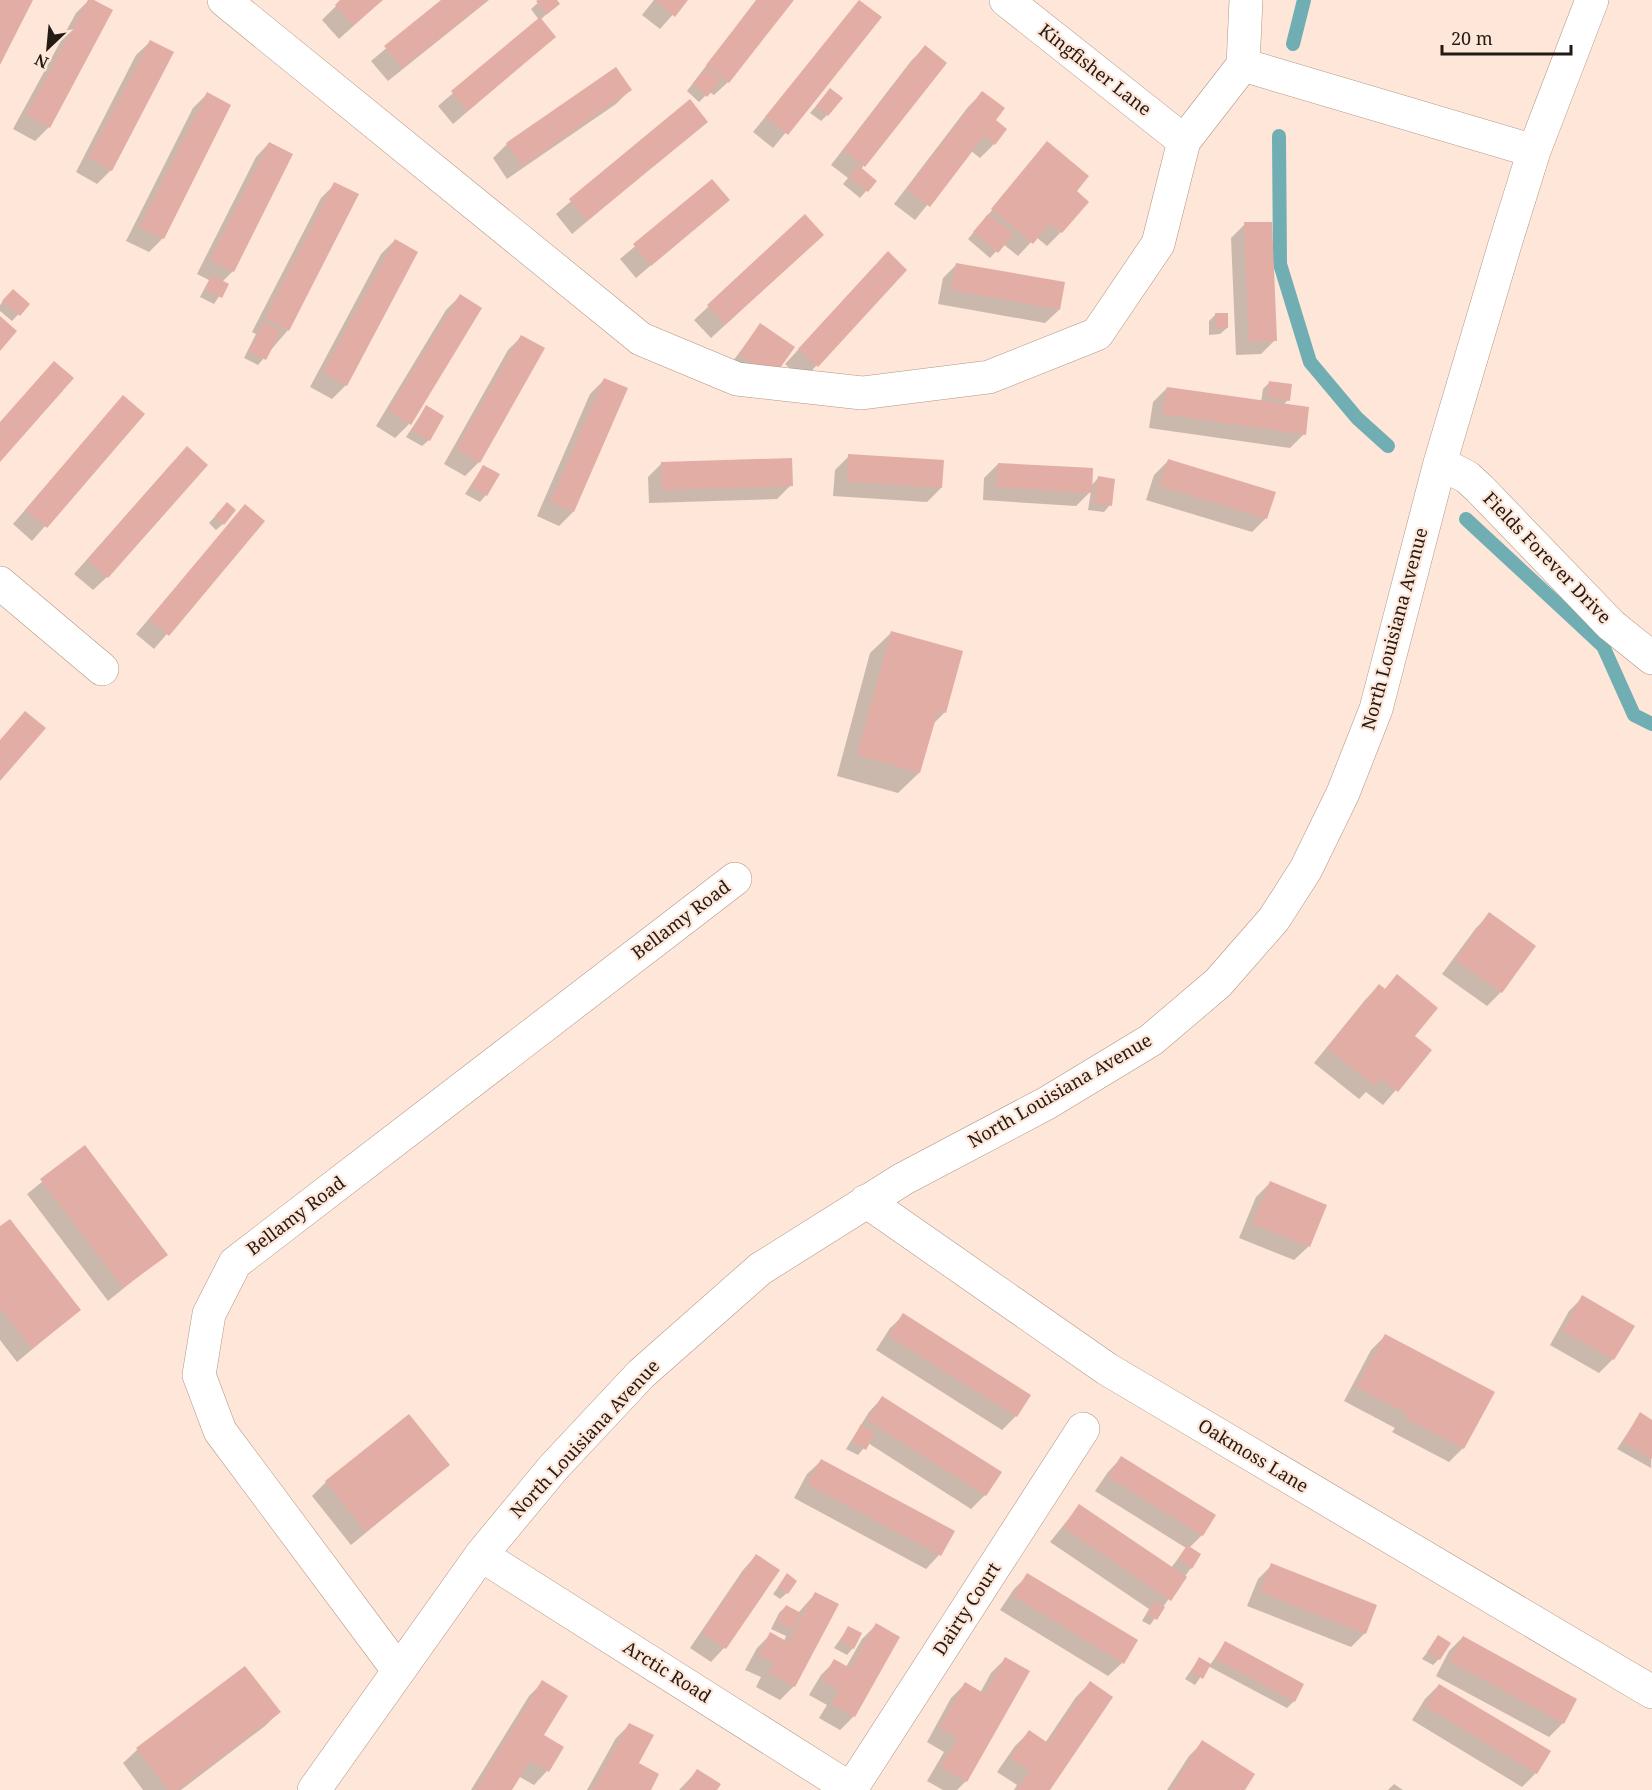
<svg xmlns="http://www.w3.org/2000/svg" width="1652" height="1790" font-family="'Noto Serif',serif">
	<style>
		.shadow { fill: #0003 }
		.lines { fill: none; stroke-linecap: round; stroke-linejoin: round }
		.stream { stroke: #70aeb3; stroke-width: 14 }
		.building { fill: #e2ada4 }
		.minor-casing { stroke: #b09585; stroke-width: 34 }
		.minor { stroke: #fff; stroke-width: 33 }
		.labels { text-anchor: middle; stroke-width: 4.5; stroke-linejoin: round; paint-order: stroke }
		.street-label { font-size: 18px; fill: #241a14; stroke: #fee6d8 }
	</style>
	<rect width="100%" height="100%" fill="#fee6d8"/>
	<path class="shadow" d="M 89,0 L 91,0 L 49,127 L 35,141 L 13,129 L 76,13 Z
		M 342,0 L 382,0 L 339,39 L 322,20 Z
		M 444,0 L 489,0 L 388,81 L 371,61 Z
		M 541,0 L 555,0 L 551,10 L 540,20 L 554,37 L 453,124 L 438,106 L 539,20 L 531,9 Z
		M 654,0 L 686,0 L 660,29 L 642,15 Z
		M 756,0 L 792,0 L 728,82 L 714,95 L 709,92 L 699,102 L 687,91 Z
		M 860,1 L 880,17 L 773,148 L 753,132 Z
		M 150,42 L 111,170 L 97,184 L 76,172 L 136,55 Z
		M 925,47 L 861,170 L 875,181 L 860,198 L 843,184 L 848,178 L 831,165 L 911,61 Z
		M 616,69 L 630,90 L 616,104 L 507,179 L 493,158 L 507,144 Z
		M 982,93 L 993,121 L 994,144 L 980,158 L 971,151 L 915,220 L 894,204 L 968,107 Z
		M 207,94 L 163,238 L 149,252 L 126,241 L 193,108 Z
		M 824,97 L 827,115 L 821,121 L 810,113 Z
		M 689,101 L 706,122 L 572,234 L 556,214 Z
		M 269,143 L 233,271 L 222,282 L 227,284 L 214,304 L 200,297 L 209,280 L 197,274 L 256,157 Z
		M 1047,144 L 1075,191 L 1061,232 L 1047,246 L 1036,237 L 1018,256 L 1003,244 L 990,258 L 968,239 Z
		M 712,181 L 728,200 L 636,278 L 620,259 Z
		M 335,184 L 288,330 L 258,365 L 244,358 L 256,334 L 252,332 L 321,198 Z
		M 805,216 L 808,249 L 711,338 L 694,320 Z
		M 1245,224 L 1275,340 L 1261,354 L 1236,355 L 1231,238 Z
		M 395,240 L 346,385 L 332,399 L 310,387 L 381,254 Z
		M 957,264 L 1059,310 L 1045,323 L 938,304 L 943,278 Z
		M 874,267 L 905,270 L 803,380 L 785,364 Z
		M 460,296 L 409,424 L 395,438 L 376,426 L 446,310 Z
		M 6,297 L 28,304 L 12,321 L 0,311 L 0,305 Z
		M 1216,314 L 1227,328 L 1220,334 L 1209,335 L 1209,321 Z
		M 760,325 L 772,377 L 733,361 Z
		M 522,336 L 543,349 L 479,462 L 465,476 L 444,464 L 508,350 Z
		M 604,380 L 573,512 L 559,526 L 537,516 L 590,394 Z
		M 1269,383 L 1288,400 L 1283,405 L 1304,434 L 1290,448 L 1149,428 L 1153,402 L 1167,388 L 1261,402 L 1263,389 Z
		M 426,407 L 429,440 L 422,446 L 406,437 Z
		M 110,411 L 143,414 L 32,541 L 13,524 Z
		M 849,456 L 941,488 L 927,502 L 833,496 L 835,470 Z
		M 1168,461 L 1266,518 L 1252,532 L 1146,500 L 1154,475 Z
		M 173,462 L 107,577 L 93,590 L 74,574 Z
		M 662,463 L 791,485 L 777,499 L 649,503 L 648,477 Z
		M 998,464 L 1091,486 L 1098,478 L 1110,505 L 1104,512 L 1088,510 L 1091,491 L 1076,506 L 983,500 L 984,478 Z
		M 483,466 L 486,495 L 480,502 L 465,494 Z
		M 245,506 L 263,521 L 154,649 L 136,634 Z
		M 220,511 L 223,524 L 216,530 L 209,523 Z
		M 891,633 L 961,652 L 944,713 L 932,725 L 919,773 L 898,793 L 837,776 L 870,653 Z
		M 1490,914 L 1501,992 L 1487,1006 L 1442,974 L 1476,928 Z
		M 1397,976 L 1412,1036 L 1430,1050 L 1383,1105 L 1366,1092 L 1359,1099 L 1314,1063 L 1365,1000 L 1379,986 L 1384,990 Z
		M 85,1147 L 166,1254 L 108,1301 L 27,1194 Z
		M 1270,1183 L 1325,1206 L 1308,1247 L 1294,1260 L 1239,1238 L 1256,1197 Z
		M 0,1228 L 79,1310 L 17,1362 L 0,1340 Z
		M 1583,1297 L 1613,1359 L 1599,1373 L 1550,1345 L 1569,1311 Z
		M 904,1315 L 1029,1395 L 1016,1416 L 1002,1430 L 876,1350 L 890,1328 Z
		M 1385,1336 L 1463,1448 L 1449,1462 L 1392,1432 L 1395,1428 L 1344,1401 L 1371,1350 Z
		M 882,1398 L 985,1495 L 971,1509 L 868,1443 L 858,1455 L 846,1449 L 869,1412 Z
		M 1640,1414 L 1652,1421 L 1651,1468 L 1617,1449 Z
		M 1121,1458 L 1202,1535 L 1189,1548 L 1191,1568 L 1150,1625 L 1142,1621 L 1149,1609 L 1050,1542 L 1079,1506 L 1171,1568 L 1186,1548 L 1095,1491 L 1108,1472 Z
		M 821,1461 L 939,1555 L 926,1569 L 794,1498 L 807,1474 Z
		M 448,1465 L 351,1545 L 312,1496 L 326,1482 Z
		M 756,1556 L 778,1570 L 724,1648 L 711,1662 L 690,1648 L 743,1570 Z
		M 1272,1565 L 1365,1633 L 1351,1647 L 1247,1606 L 1258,1579 Z
		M 787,1575 L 787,1593 L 780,1599 L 773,1594 Z
		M 1028,1575 L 1122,1663 L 1108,1676 L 1000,1610 L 1014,1589 Z
		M 815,1594 L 794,1686 L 780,1700 L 756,1687 L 761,1677 L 745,1670 L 757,1648 L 771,1634 L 784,1641 L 786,1636 L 771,1629 L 779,1613 L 786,1606 L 798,1613 Z
		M 876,1625 L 854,1716 L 840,1730 L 819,1718 L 827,1705 L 809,1695 L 821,1675 L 835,1661 L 846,1667 L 862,1639 Z
		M 848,1628 L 853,1648 L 847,1655 L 834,1648 Z
		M 1439,1637 L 1439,1659 L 1433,1665 L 1422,1659 Z
		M 1463,1637 L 1563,1723 L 1549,1737 L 1436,1676 L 1449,1651 Z
		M 1225,1643 L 1294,1701 L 1287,1708 L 1208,1666 L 1195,1685 L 1185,1679 L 1199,1659 L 1210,1665 Z
		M 1005,1659 L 966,1781 L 957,1790 L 943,1790 L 927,1781 L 944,1752 L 927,1742 L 951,1698 L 965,1684 L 980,1693 L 991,1673 Z
		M 245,1669 L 279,1712 L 265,1726 L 181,1790 L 143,1790 L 123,1763 L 137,1750 Z
		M 543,1682 L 542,1735 L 562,1748 L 547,1771 L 534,1785 L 518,1776 L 510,1790 L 471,1790 L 529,1696 Z
		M 1090,1683 L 1048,1790 L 1014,1790 L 1017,1785 L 997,1772 L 1015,1746 L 1029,1732 L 1045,1743 L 1076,1697 Z
		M 1439,1685 L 1536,1773 L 1522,1787 L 1412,1720 L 1425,1699 Z
		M 630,1724 L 637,1764 L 649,1790 L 587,1790 L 616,1738 Z
		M 1203,1742 L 1243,1790 L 1167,1790 L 1189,1756 Z
		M 697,1771 L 715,1790 L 679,1790 Z
		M 1394,1784 L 1403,1790 L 1388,1790 Z"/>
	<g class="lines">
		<path class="stream" d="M 1293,44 L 1304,0
			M 1279,136 L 1280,264 L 1310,362 L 1357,418 L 1388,446
			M 1466,519 L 1603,646 L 1634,715 L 1652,724"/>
	</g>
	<path class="building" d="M 0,0 L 33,0 L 0,65 Z
		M 88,0 L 94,0 L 113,10 L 50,128 L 26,115 Z
		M 340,0 L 383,0 L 353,26 L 335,5 Z
		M 441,0 L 488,0 L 402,68 L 384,46 Z
		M 538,0 L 557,0 L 560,4 L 546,15 L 536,1 Z
		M 655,0 L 688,0 L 675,17 Z
		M 757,0 L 794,0 L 729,83 L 706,65 Z
		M 859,0 L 882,17 L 788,135 L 765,117 Z
		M 540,17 L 556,37 L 468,111 L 451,91 Z
		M 150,40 L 174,52 L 112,171 L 88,158 Z
		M 925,45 L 947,63 L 865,167 L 843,150 Z
		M 616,67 L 632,90 L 522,166 L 506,143 Z
		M 707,68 L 721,80 L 707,97 L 693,83 Z
		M 830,88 L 843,98 L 828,116 L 816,106 Z
		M 982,91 L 1005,108 L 996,120 L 1007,129 L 995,145 L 984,136 L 930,207 L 907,189 Z
		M 207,92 L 231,105 L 164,239 L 139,227 Z
		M 690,99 L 708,122 L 587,221 L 569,199 Z
		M 1047,141 L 1089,176 L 1077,191 L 1089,202 L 1062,233 L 1050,223 L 1033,244 L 991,209 Z
		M 269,142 L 293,154 L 234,272 L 210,260 Z
		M 858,165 L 877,181 L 868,192 L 849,177 Z
		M 712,179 L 730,200 L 651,266 L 633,244 Z
		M 334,182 L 359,194 L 289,331 L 265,318 Z
		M 805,214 L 824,235 L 725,325 L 707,305 Z
		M 988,214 L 1014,234 L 998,253 L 973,232 Z
		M 1244,222 L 1272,222 L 1277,341 L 1249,342 Z
		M 395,239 L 418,252 L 347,386 L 323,372 Z
		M 888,251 L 907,270 L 818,367 L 798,349 Z
		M 956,263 L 1065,282 L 1060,310 L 951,290 Z
		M 212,275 L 229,284 L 222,298 L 205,290 Z
		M 13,289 L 30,304 L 20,316 L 2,301 Z
		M 460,294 L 482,308 L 411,425 L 388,411 Z
		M 1215,313 L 1228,313 L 1228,328 L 1215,328 Z
		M 0,316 L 17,331 L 0,351 Z
		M 264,322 L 281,331 L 266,360 L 249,351 Z
		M 760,323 L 795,347 L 773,378 L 739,354 Z
		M 521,335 L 545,348 L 480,463 L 456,449 Z
		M 54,361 L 74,378 L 0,462 L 0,422 Z
		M 604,378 L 628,388 L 574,512 L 550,502 Z
		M 1269,381 L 1292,384 L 1290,401 L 1267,397 Z
		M 1167,387 L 1309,407 L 1306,435 L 1162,414 Z
		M 123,395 L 145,414 L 47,528 L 25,510 Z
		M 426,405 L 444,416 L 430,441 L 412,430 Z
		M 187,446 L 208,465 L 108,578 L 87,560 Z
		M 848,454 L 944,460 L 942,488 L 847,482 Z
		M 792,458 L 793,486 L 662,490 L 661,462 Z
		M 1168,459 L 1276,492 L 1267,519 L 1159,486 Z
		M 998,463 L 1093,468 L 1092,493 L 996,487 Z
		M 483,465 L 500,474 L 487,496 L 471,487 Z
		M 1098,476 L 1115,479 L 1112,506 L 1094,503 Z
		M 227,502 L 236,510 L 224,525 L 215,516 Z
		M 245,504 L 265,521 L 169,636 L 149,619 Z
		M 891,631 L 963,651 L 946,713 L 938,711 L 920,773 L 857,755 Z
		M 25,711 L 46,728 L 0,781 L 0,740 Z
		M 1489,912 L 1536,946 L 1502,993 L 1455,960 Z
		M 1397,974 L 1438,1008 L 1415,1036 L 1432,1050 L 1398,1092 L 1380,1079 L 1374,1086 L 1327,1048 L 1379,984 L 1385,989 Z
		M 85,1145 L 168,1255 L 123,1288 L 40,1179 Z
		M 1270,1181 L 1327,1205 L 1310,1247 L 1252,1224 Z
		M 10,1219 L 81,1310 L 32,1349 L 0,1308 L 0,1226 Z
		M 1582,1295 L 1635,1326 L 1614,1360 L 1563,1331 Z
		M 903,1313 L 1031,1395 L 1017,1417 L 888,1336 Z
		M 1385,1334 L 1495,1392 L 1464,1449 L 1405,1418 L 1408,1414 L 1356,1387 Z
		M 882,1396 L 1002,1472 L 986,1496 L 867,1420 Z
		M 1640,1412 L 1652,1420 L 1652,1459 L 1623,1442 Z
		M 409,1414 L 450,1465 L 366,1532 L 325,1481 Z
		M 861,1424 L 875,1433 L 866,1450 L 852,1442 Z
		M 1121,1456 L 1216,1515 L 1203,1536 L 1108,1477 Z
		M 821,1459 L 955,1531 L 941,1556 L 807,1484 Z
		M 1079,1504 L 1187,1577 L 1171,1601 L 1063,1527 Z
		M 1187,1545 L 1201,1554 L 1192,1569 L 1178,1559 Z
		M 756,1554 L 780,1570 L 726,1649 L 702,1633 Z
		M 1271,1563 L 1377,1605 L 1366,1634 L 1260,1592 Z
		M 787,1573 L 797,1581 L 788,1594 L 778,1587 Z
		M 1027,1573 L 1138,1640 L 1124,1664 L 1013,1596 Z
		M 815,1592 L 839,1604 L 795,1687 L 769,1673 L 774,1663 L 758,1656 L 770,1632 L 788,1642 Z
		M 1155,1601 L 1165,1607 L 1157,1620 L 1147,1614 Z
		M 786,1605 L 801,1613 L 792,1630 L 777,1622 Z
		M 876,1623 L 900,1637 L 855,1717 L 831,1704 L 839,1690 L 822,1680 L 834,1659 L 850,1668 Z
		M 848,1626 L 862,1633 L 854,1649 L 840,1641 Z
		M 1438,1635 L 1451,1643 L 1440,1660 L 1427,1652 Z
		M 1463,1636 L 1577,1699 L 1564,1724 L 1449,1661 Z
		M 1225,1641 L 1304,1684 L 1295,1702 L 1215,1659 Z
		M 1005,1657 L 1030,1671 L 967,1782 L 940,1767 L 957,1738 L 939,1728 L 965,1682 L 985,1694 Z
		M 1199,1657 L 1211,1664 L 1203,1679 L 1191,1672 Z
		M 245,1666 L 281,1712 L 178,1790 L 168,1790 L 136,1748 Z
		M 542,1680 L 568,1696 L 544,1735 L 564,1747 L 549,1772 L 530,1761 L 512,1790 L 475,1790 Z
		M 1090,1681 L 1113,1697 L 1050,1790 L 1017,1790 L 1030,1771 L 1010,1758 L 1029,1730 L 1048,1743 Z
		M 1439,1684 L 1551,1751 L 1537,1774 L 1425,1706 Z
		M 629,1723 L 654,1735 L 639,1763 L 659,1774 L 651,1790 L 592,1790 Z
		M 1202,1740 L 1255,1774 L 1245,1790 L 1171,1790 Z
		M 697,1769 L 721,1784 L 717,1790 L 683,1790 Z"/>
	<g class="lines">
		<g class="minor-casing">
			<path id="minor" d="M 224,0 L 641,339 L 737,379 L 862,393 L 989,377 L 1097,334 L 1158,244 L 1184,141 L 1243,65 L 1246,0
				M 1006,0 L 1184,141
				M 1243,65 L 1534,151
				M 1440,463 L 1467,477 L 1480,489 L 1611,625 L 1652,658
				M 0,583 L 102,669
				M 866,1201 L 1107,1369 L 1652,1692
				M 481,1555 L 852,1790
				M 398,1670 L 220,1431 L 199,1375 L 209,1314 L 235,1263 L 735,879
				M 851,1789 L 1083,1429
				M 314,1790 L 481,1555 L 553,1468 L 641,1374 L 760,1269 L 903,1179 L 1047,1103 L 1151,1040 L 1218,983 L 1274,919 L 1306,869 L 1343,793 L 1376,709 L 1440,463 L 1505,244 L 1534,151 L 1592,0"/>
		</g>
		<use href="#minor" class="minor"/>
	</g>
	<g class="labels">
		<g class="street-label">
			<text transform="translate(1095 70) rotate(38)" y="6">Kingfisher Lane</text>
			<text transform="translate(1547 558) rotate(46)" y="6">Fields Forever Drive</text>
			<text transform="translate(1395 629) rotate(-75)" y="6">North Louisiana Avenue</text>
			<text transform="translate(681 920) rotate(-37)" y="6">Bellamy Road</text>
			<text transform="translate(1060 1091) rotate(-30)" y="6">North Louisiana Avenue</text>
			<text transform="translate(296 1216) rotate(-37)" y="6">Bellamy Road</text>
			<text transform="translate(585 1439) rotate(-47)" y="6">North Louisiana Avenue</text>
			<text transform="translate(1253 1456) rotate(31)" y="6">Oakmoss Lane</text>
			<text transform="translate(967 1609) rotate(-57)" y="6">Dairty Court</text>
			<text transform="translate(667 1672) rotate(32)" y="6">Arctic Road</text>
		</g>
	</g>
	<g transform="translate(48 48) rotate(206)" stroke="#fee6d8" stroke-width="4.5" paint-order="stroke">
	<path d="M0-4.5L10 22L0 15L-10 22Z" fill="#241a14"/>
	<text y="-9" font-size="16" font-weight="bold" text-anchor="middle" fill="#241a14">N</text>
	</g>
	<path d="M1442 45v9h129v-9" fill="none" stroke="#241a14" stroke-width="3"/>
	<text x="1451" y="45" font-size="18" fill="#241a14" stroke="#fee6d8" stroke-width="4.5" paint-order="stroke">20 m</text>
</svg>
